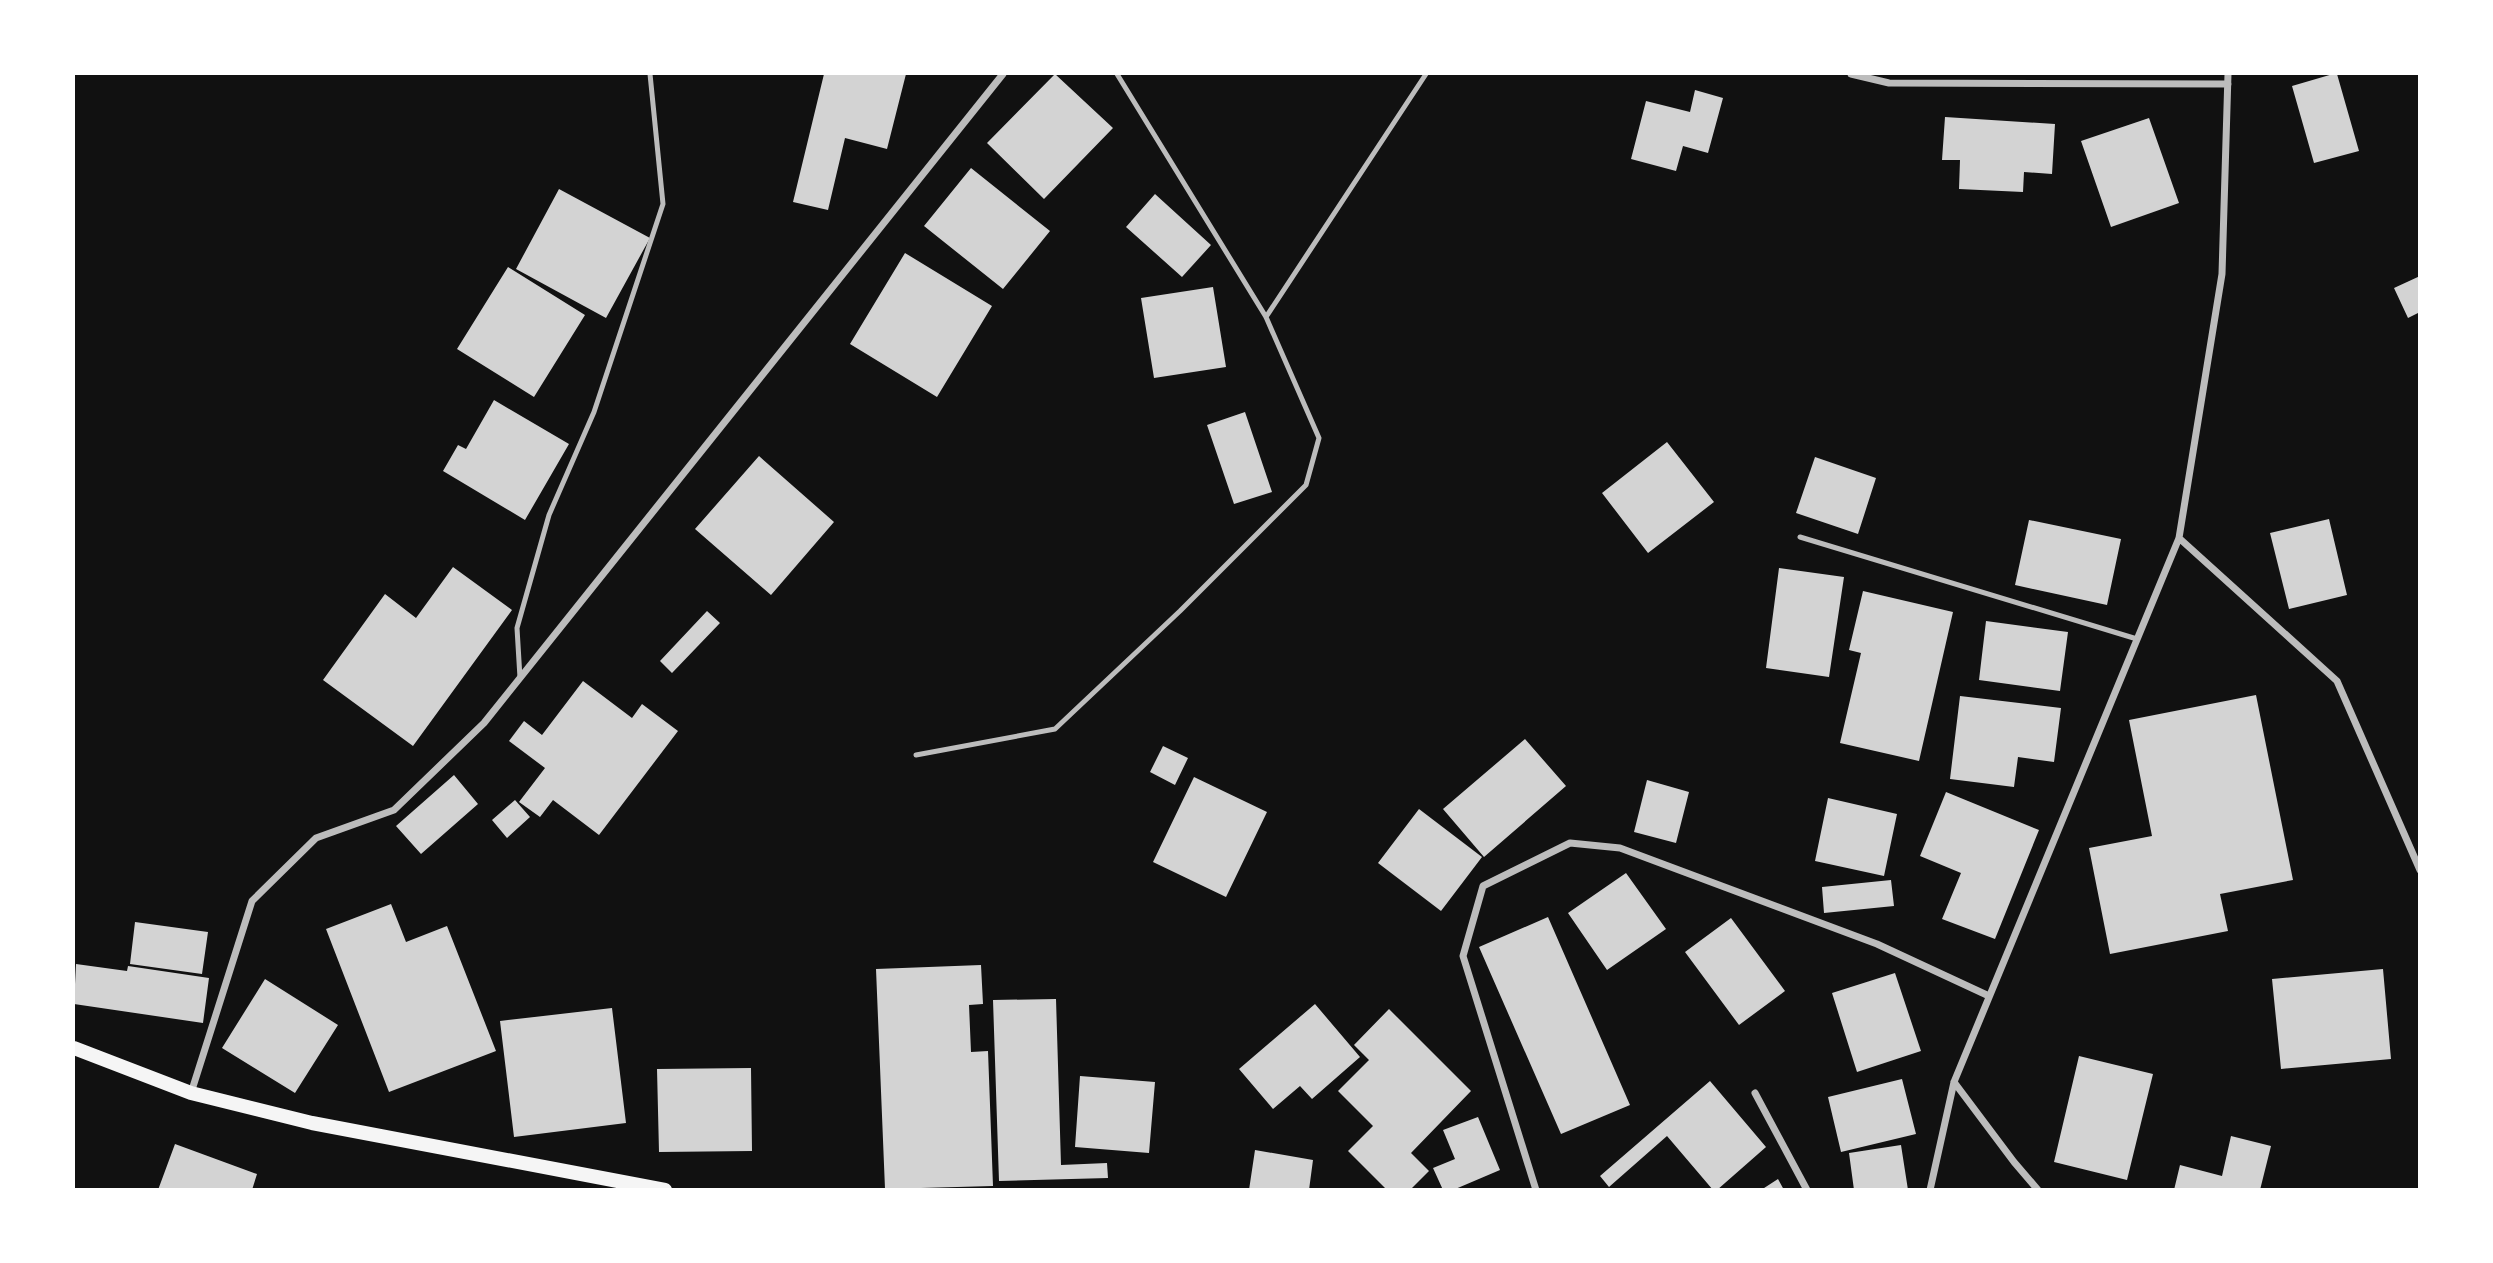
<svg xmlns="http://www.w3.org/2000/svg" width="2493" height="1263" font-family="Arial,sans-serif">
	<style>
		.building { fill: #d3d3d3 }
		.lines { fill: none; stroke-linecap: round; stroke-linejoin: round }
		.service { stroke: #bcbcbc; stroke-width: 5 }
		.minor { stroke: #bcbcbc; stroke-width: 7 }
		.secondary { stroke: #f5f5f5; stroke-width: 14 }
	</style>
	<rect width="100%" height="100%" fill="#111"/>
	<path class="building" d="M 824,74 L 906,74 L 887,149 L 845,138 L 828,210 L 793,202 Z
		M 1055,74 L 1113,128 L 1044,199 L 987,143 Z
		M 2333,74 L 2337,74 L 2359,151 L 2314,163 L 2292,86 Z
		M 1695,90 L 1723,98 L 1708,153 L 1683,146 L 1676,171 L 1631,159 L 1646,101 L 1690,112 Z
		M 1945,117 L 2055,124 L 2052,174 L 2024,172 L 2023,192 L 1959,189 L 1960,160 L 1942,160 Z
		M 2149,118 L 2179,203 L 2111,227 L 2081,141 Z
		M 971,168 L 1050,231 L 1003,289 L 924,226 Z
		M 559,189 L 650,238 L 606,318 L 516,269 Z
		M 1155,194 L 1211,245 L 1182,277 L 1126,227 Z
		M 905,253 L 992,306 L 937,397 L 850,344 Z
		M 508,267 L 585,315 L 534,397 L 457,349 Z
		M 2420,276 L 2420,312 L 2408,318 L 2394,288 Z
		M 1213,287 L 1226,367 L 1154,378 L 1141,298 Z
		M 494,400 L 569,444 L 525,520 L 443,471 L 458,445 L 466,449 Z
		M 1245,412 L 1272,492 L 1234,504 L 1207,425 Z
		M 1667,442 L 1714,502 L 1648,553 L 1602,493 Z
		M 759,456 L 834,522 L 771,595 L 695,529 Z
		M 1815,457 L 1876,478 L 1858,534 L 1796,513 Z
		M 2329,519 L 2347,595 L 2289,609 L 2270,533 Z
		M 2029,520 L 2121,539 L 2107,605 L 2015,585 Z
		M 453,567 L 512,610 L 413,746 L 323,680 L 385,594 L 416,618 Z
		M 1779,568 L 1844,577 L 1829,677 L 1766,668 Z
		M 1863,591 L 1953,612 L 1919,761 L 1840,743 L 1861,653 L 1849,650 Z
		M 707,611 L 720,623 L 672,673 L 660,661 Z
		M 1986,621 L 2068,632 L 2060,691 L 1979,680 Z
		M 583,681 L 632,718 L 642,704 L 678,731 L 599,835 L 553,800 L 540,817 L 519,802 L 545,768 L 509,741 L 524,721 L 542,735 Z
		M 2256,695 L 2293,880 L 2220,894 L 2228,931 L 2110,954 L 2089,848 L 2152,836 L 2129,720 Z
		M 1960,696 L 2061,708 L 2054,762 L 2018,757 L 2014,787 L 1950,779 Z
		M 1525,739 L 1566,786 L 1484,857 L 1443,809 Z
		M 1163,746 L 1188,758 L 1175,785 L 1150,772 Z
		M 454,775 L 478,804 L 421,854 L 396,826 Z
		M 1194,777 L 1267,812 L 1226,897 L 1153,862 Z
		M 1647,780 L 1689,792 L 1676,843 L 1634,832 Z
		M 1946,792 L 2039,830 L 1995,939 L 1942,919 L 1961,873 L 1920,856 Z
		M 1828,798 L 1897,814 L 1884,876 L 1815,861 Z
		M 515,800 L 530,817 L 507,838 L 492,820 Z
		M 1419,809 L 1482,857 L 1441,911 L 1378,863 Z
		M 1626,873 L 1666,929 L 1607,970 L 1568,913 Z
		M 1891,880 L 1894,906 L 1824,913 L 1822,887 Z
		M 391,904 L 406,942 L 447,926 L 496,1051 L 389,1092 L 326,929 Z
		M 1548,917 L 1630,1105 L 1561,1134 L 1479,947 Z
		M 1731,918 L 1785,991 L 1739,1025 L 1685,952 Z
		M 135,922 L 208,932 L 202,974 L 130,964 Z
		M 76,964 L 127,971 L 128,966 L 209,978 L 203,1023 L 74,1004 Z
		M 981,965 L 983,1004 L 969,1005 L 971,1052 L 988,1051 L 993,1186 L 885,1189 L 876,969 Z
		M 2383,969 L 2391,1059 L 2281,1069 L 2272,979 Z
		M 1895,973 L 1921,1051 L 1857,1072 L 1832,993 Z
		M 265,979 L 338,1025 L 295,1093 L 222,1048 Z
		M 1056,999 L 1061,1165 L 1107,1163 L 1108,1178 L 999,1181 L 993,1000 Z
		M 1315,1004 L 1360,1057 L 1312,1099 L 1300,1086 L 1273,1109 L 1239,1069 Z
		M 612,1008 L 626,1123 L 514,1137 L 500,1021 Z
		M 1389,1009 L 1471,1091 L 1411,1153 L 1429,1171 L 1410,1190 L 1387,1190 L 1348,1151 L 1373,1126 L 1338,1091 L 1369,1060 L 1354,1045 Z
		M 2079,1056 L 2153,1074 L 2127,1180 L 2054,1162 Z
		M 751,1068 L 752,1151 L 659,1152 L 657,1069 Z
		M 1080,1076 L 1155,1082 L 1149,1153 L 1075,1147 Z
		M 1902,1079 L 1916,1134 L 1841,1152 L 1828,1097 Z
		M 1710,1081 L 1766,1147 L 1717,1190 L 1713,1190 L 1667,1136 L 1609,1187 L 1600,1176 Z
		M 1478,1117 L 1500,1170 L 1453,1190 L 1443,1190 L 1433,1168 L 1455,1159 L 1443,1130 Z
		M 2231,1136 L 2271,1146 L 2260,1190 L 2174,1190 L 2180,1165 L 2222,1176 Z
		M 175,1144 L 257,1174 L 252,1190 L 158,1190 Z
		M 1901,1145 L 1908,1190 L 1854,1190 L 1849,1153 Z
		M 1255,1150 L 1313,1160 L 1309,1190 L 1249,1190 Z
		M 1778,1179 L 1784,1190 L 1761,1190 Z"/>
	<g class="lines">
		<path class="service" d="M 1266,317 L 1426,74
			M 1800,537 L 2137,639
			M 520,678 L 517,628 L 549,515 L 594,412 L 663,204 L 650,74
			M 916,755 L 1055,729 L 1180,611 L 1306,485 L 1319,438 L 1266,317 L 1117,74"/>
		<path class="minor" d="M 1851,74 L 1889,83 L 2228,84
			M 2179,538 L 2337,681 L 2420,870
			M 1954,1082 L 2014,1162 L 2038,1190
			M 191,1093 L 252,901 L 316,838 L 394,810 L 484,723 L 1003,74
			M 1755,1093 L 1807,1190
			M 1536,1190 L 1463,956 L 1483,886 L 1570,843 L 1620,848 L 1877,944 L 1989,996
			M 1930,1190 L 1954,1082 L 2179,538 L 2222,274 L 2228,74"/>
		<path class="secondary" d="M 74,1048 L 191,1093 L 312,1123 L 665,1190"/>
	</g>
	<rect width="2493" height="1263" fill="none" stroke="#ffffff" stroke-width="150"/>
</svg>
